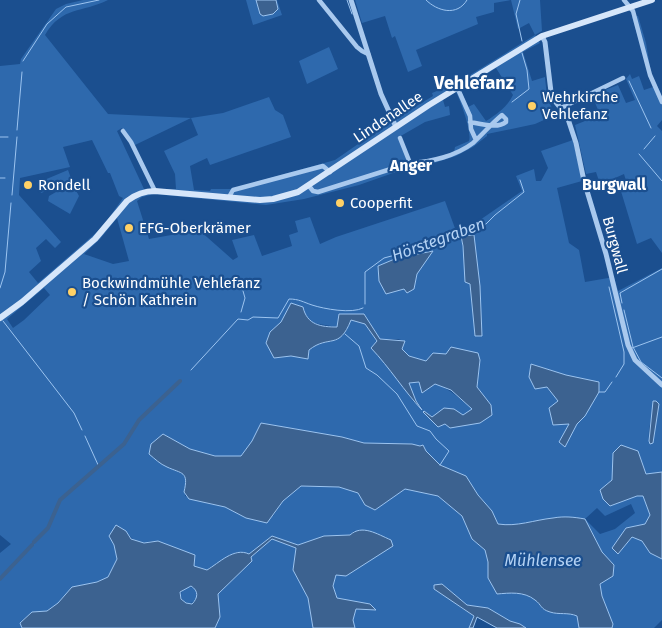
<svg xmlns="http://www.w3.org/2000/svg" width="662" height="628" font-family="'Fira Sans',sans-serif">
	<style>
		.green { fill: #2e69ad; fill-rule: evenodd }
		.water { fill: #3c6290; stroke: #9cc4f0; fill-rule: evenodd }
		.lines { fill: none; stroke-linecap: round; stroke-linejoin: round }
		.stream { stroke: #9cc4f0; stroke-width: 1 }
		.canal { stroke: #3c6290; stroke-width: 4 }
		.minor { stroke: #a9c9ee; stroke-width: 4.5 }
		.tertiary { stroke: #a9c9ee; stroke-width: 5 }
		.secondary { stroke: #d6e6fa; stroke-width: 6 }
		.poi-dot { fill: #ffd166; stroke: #1b4f8f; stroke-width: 2 }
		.labels { text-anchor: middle; stroke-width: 4.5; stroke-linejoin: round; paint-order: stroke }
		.poi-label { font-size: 15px; fill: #fff; stroke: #1b4f8f; text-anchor: start }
		.street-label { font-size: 15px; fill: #fff; stroke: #1b4f8f }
		.neighbourhood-label { font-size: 16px; font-weight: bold; fill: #fff; stroke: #1b4f8f }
		.water-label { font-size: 16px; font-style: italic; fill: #b5d3f5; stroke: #1b4f8f }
		.quarter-label { font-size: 18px; font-weight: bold; fill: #fff; stroke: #1b4f8f }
	</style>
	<rect width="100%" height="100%" fill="#1b4f8f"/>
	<path class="green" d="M 83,0 L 108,0 C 82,13 62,6 45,35 L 108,114 L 191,118 L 223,113 L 269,97 L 275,110 L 283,115 L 291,137 L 210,165 L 207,158 L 190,166 L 194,190 L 210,191 L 211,189 L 231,189 L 335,160 L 390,122 L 433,96 L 432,93 L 457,83 L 535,35 L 529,23 L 518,29 L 511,0 L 494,3 L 494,12 L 476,17 L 478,24 L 416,50 L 422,66 L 408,72 L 395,36 L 392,38 L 385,16 L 362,23 L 355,0 L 540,0 L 542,31 L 535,35 L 540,43 L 523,52 L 532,81 L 545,77 L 547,97 L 555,115 L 535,124 L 487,134 L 487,136 L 473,147 L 456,156 L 431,164 L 396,172 L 359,185 L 304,199 L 266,205 L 154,194 L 142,197 L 137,201 L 149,239 L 199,230 L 233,260 L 238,257 L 232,240 L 254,235 L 262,256 L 292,246 L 289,235 L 298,232 L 295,221 L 310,217 L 320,244 L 336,237 L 445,201 L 456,231 L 477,222 L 522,191 L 516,176 L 534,169 L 536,181 L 541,181 L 548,168 L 541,151 L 573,140 L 582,181 L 557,188 L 569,243 L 579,250 L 585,282 L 614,277 L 618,291 L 662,268 L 662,472 L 646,474 L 638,451 L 613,480 L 610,506 L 637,496 L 643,496 L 650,515 L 645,524 L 626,528 L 613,548 L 618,554 L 632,537 L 642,541 L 650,553 L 662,559 L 662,620 L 654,628 L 612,628 L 613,624 L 602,596 L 600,583 L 614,565 L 602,552 L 585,519 C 574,517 564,516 553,518 C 534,520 517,527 498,524 L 492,511 L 478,495 L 466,476 L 440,465 L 420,446 L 412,444 L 364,443 L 342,437 L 261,423 L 252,441 L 241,456 L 215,456 L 190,449 L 163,434 L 166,466 L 182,472 L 186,477 L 185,496 L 206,503 L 225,507 L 246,518 L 273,516 L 283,501 L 301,486 L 339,487 L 358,493 L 365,505 L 375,510 L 405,489 L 438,496 L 462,516 L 472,539 L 485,550 L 488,562 L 488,578 L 497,593 C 509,593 524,591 535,600 C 542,605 540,609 550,612 C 559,615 568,612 577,616 L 579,628 L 526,628 L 520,624 L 510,621 L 488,608 L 467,605 L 442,584 L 460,607 L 474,616 L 469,628 L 355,628 L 352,620 L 356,609 L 375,610 L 370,604 L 337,598 L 333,586 L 336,574 L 355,530 L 350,535 L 324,536 L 298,545 L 272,536 L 249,554 L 236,552 L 207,570 L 194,566 L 194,555 C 183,551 172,546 161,542 C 147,537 140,552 126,531 L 109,536 L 114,545 L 117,559 L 108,577 L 97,582 L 72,587 L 58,603 L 47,611 L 32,612 L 20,622 L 22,628 L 0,628 L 0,553 L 11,544 L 0,535 L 0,66 L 20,64 L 21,59 L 56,9 L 66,4 ZM 496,68 L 513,95 C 507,107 497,114 486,121 L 474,104 L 468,107 L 461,91 ZM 456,92 C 461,102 472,132 469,141 L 455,147 L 454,152 L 426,161 L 408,162 L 399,137 L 425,122 L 450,115 L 449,106 L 445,107 L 443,100 ZM 191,118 L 198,135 L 164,151 L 175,174 L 176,189 L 144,189 L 117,131 L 122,128 L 135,145 ZM 92,140 L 108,173 L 110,173 L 119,196 L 123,198 L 106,222 L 97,232 L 38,283 L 29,272 L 41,261 L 36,248 L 46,239 L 55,248 L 61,242 L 19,195 L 20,178 L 70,167 L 63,147 ZM 117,218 L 129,261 L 113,264 L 84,254 L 100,239 ZM 473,235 L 480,286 L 482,336 L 475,336 L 470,284 L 461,237 ZM 44,288 L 50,295 L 24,320 L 13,328 L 7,319 ZM 339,314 L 364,314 L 380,339 L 398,339 L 404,341 L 402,349 L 408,356 L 426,361 L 433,353 L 480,360 L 477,387 L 491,405 L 438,427 L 424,411 L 432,417 L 454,409 L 463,415 L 473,410 C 451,391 440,379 409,383 L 416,401 L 423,409 L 413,401 L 388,366 L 372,348 L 377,342 L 365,324 L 351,320 C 340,351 329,334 309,350 L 308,359 L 292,356 L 274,358 L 270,332 L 281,322 L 305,315 L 313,323 L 337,327 ZM 531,364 L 566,375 L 585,416 L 577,424 C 568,424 553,418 549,408 L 559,401 L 547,387 ZM 656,401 L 659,404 L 653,443 L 650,444 C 646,432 653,413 656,401 ZM 631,504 L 635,513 L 615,529 L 600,534 L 585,519 L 597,508 L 605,516 Z
		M 246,0 L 256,0 L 260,14 L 278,9 L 277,0 L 282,15 L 253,25 Z
		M 638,16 L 646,43 L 651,73 L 662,96 L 662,120 L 657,126 L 662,131 L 662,253 L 651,238 L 637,244 L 620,188 L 627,184 L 624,174 L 606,182 L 599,181 L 596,172 L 586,174 L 575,125 L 600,115 L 592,95 L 618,85 L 626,103 L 635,100 L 626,79 L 630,74 L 632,79 L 639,76 L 644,90 L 653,87 L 632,17 Z
		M 329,47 L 338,69 L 307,84 L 299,61 Z
		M 68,170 L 72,181 L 41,193 L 37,183 Z
		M 72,183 L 79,196 L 70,214 L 48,201 L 49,196 Z
		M 272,539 L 296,548 L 293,570 L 308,598 L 313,628 L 215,628 L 220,617 L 218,594 L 252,561 L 251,557 Z
		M181 595a8 8 0 1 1 16 0a8 8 0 1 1-16 0Z"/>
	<path class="water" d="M 256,0 L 276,0 L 278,9 L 273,14 L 263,16 L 260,14 Z
		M 474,235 L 480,286 L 482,336 L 475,336 L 470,284 L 465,282 L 463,246 L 461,236 Z
		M 433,251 L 417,274 L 414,289 L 407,293 L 404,289 L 386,294 L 379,281 L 378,266 L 397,258 Z
		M 291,303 L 303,307 C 307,325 321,327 337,327 L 339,314 L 364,314 L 380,339 L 405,341 L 402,349 L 409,356 L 426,361 L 433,353 L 446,354 L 451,347 L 478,353 L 480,360 L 477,387 L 491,405 L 492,415 L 480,423 L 450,428 L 445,424 L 438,427 L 423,412 L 424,411 L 432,417 L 444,408 L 454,409 L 463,415 L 472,409 L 451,390 L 435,384 L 422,393 L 419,382 L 409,383 L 416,401 L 422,410 C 404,391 390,368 371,348 L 377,341 L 365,324 L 351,320 C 339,351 329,334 309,350 L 308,359 L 291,356 L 274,358 L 266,343 L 270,332 L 281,322 Z
		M 531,364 L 566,375 L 599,382 L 599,392 L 585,416 L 577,424 L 565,447 L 559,442 L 569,424 L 553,425 L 549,408 L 558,401 L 547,387 L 535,389 L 529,377 Z
		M 653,401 L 656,401 L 659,404 L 653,443 L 650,444 L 649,441 Z
		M 261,423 L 342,437 L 364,443 L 412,444 L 420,446 L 423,445 L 426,451 L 440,465 L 466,476 L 478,495 L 492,511 L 498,524 C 517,527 534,520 553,518 C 564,516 574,517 585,519 L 602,552 L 614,565 L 613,576 L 600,584 L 602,596 L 613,624 L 612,628 L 579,628 L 577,616 C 568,612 559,615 550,612 C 540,609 542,605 535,600 C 524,591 509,593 497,594 L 488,578 L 488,562 L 485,550 L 472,539 L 462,516 L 438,496 L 405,489 L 375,510 L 365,505 L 358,493 L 339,487 L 301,486 L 283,501 L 267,523 L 246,518 L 225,507 L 189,499 L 184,492 C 189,471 182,474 167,467 C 160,464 155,459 149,454 L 151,444 L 163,434 L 190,449 L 215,456 L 241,456 L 252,441 Z
		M 621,445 L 638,451 L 646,474 L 662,472 L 662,559 L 650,553 L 642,541 L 632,537 L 618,554 L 612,548 L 626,528 L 645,524 L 650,515 L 643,496 L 637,496 L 610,506 L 603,499 L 600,490 L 612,480 L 613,453 Z
		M 116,525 L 126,531 L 131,539 L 144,543 L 158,541 L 195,555 L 194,566 L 207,570 C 219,563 234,547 249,554 L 272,536 L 298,545 L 324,536 L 350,535 C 362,524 377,534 391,540 L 393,546 L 346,576 L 336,575 L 333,586 L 337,598 L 370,604 L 376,610 L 356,609 L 353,620 L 355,628 L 313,628 L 308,598 L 293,570 L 296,548 L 272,539 L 251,557 L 252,561 L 218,594 L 220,617 L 215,628 L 22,628 L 20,623 L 32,612 L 47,611 L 58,603 L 72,587 L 97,582 L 108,577 L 117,559 L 114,545 L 109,536 ZM 191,586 C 199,591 198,598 192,604 L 186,603 L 181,599 L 180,592 Z
		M 442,584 L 467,605 L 488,608 L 510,621 L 520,624 L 526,628 L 497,628 L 477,617 L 473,628 L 469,628 L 474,616 L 434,589 L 434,585 Z"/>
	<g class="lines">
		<path class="stream" d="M 347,0 L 352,14
			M 426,0 C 437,11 457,17 467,0
			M 520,0 L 516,14 L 522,41
			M 23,61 L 47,24 L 66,7 L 99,0
			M 629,81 L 651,128
			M 512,102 L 529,89 L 527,70 L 522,53
			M 17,130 L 22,72
			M 0,137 L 8,137
			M 644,149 L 655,136
			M 639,154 L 662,181
			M 0,178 L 5,178
			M 12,195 L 17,137
			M 609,287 L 624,352 L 624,364 L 616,377
			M 0,288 L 5,272 L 11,203
			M 622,303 L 620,293 L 662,269
			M 365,304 L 365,272 L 384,258 L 425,247 L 486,224 L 495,215 L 524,192 L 520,180
			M 624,310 L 633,347 L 641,362 L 662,378
			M 241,312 L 245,298 L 243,291
			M 3,321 L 74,413 L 82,430
			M 345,334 L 359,346 L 366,368 L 377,375 L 397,394 L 417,426 L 430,431 L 436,439 L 449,451 L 440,465
			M 632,348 L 662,337
			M 191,370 L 238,319 L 248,320 L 253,317 L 278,318 L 289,299 C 299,299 303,302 312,305 C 324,309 352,314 363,308
			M 599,392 L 605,392 L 612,382
			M 85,436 L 99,467"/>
		<path class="canal" d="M 34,542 L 48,528 L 60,500 L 124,444 L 139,420 L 180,381
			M 0,579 L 32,545"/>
		<path class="minor" d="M 319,0 L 357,47 L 362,51 L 368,54
			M 624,0 L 633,11 L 650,75 L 662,102
			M 457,87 L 470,116 L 471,129 L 476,140
			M 561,108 L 623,78
			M 123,131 L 131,142 L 155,191
			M 400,138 L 410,163
			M 309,186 L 313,191 L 318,192 L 410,163 C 431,162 456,156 473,143 C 483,134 491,124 502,115 L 506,119 L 506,122 C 498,129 481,124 470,122
			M 229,197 L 233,190 L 323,166 L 330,172"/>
		<path class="tertiary" d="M 351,0 L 381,94 L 396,127
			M 542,36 L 545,42 L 551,92 L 554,100 L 567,116 L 576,143 L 584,181 L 606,254 L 628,345 L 635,360 L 662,385"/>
		<path class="secondary" d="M 0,318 L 22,302 L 95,239 L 127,201 C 136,194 144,191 155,191 L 260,200 L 273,199 L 298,192 L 429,105 L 542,36 L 652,0"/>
	</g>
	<g class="poi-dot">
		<circle cx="532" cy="106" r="5"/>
		<circle cx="28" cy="185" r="5"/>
		<circle cx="340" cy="203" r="5"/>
		<circle cx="129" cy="228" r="5"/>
		<circle cx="72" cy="292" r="5"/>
	</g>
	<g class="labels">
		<g class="poi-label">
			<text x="542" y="102">Wehrkirche<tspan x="542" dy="17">Vehlefanz</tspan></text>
			<text x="38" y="190">Rondell</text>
			<text x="350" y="208">Cooperfit</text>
			<text x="139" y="233">EFG-Oberkrämer</text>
			<text x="82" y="288">Bockwindmühle Vehlefanz<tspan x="82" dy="17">/ Schön Kathrein</tspan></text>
		</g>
		<g class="street-label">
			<text transform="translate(388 117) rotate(-34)" y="5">Lindenallee</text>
			<text transform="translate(615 245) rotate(75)" y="5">Burgwall</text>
		</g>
		<g class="neighbourhood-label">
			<text x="411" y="171">Anger</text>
			<text x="614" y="190">Burgwall</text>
		</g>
		<g class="water-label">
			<text transform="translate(438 239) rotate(-20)" y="6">Hörstegraben</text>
			<text x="543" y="566">Mühlensee</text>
		</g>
		<g class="quarter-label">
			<text x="474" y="89">Vehlefanz</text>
		</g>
	</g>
</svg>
